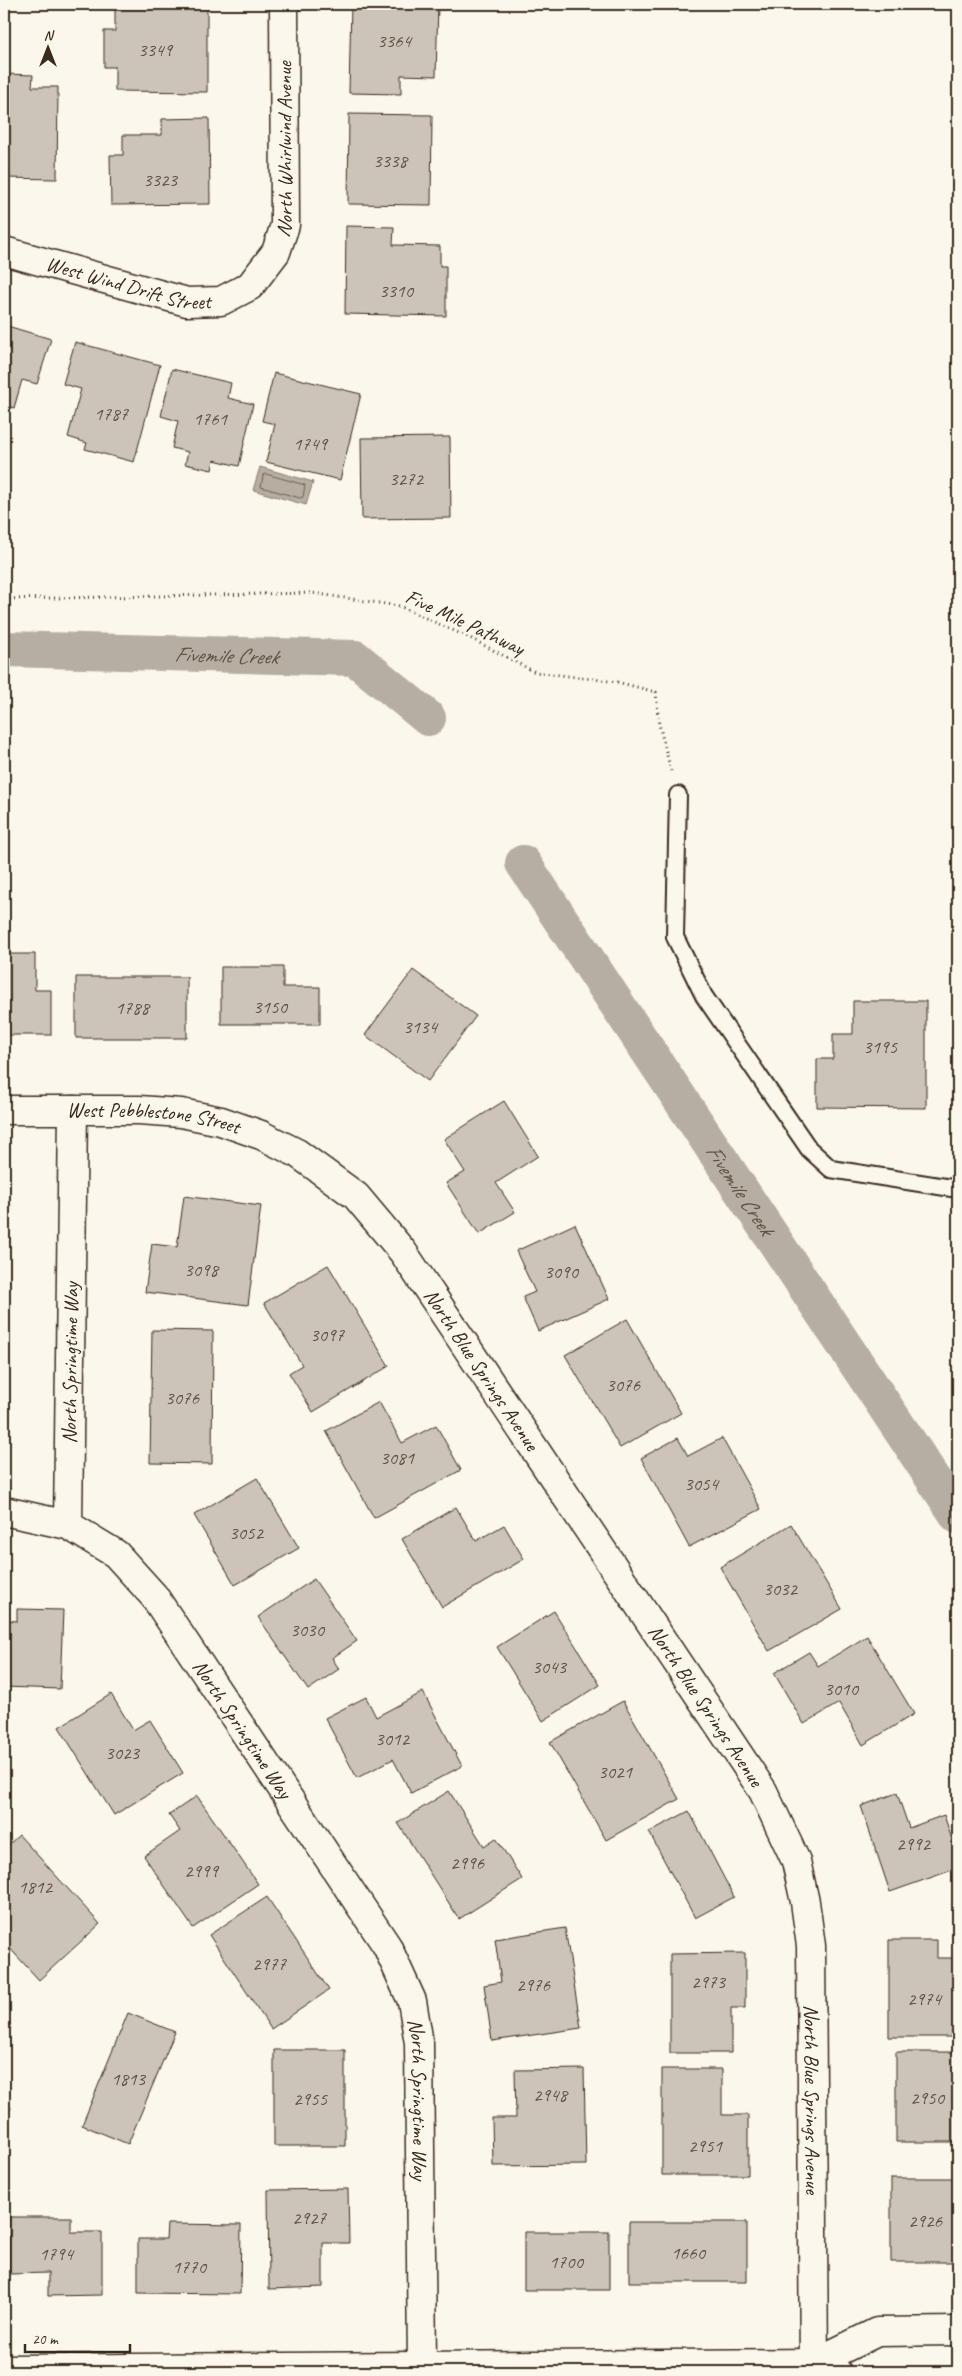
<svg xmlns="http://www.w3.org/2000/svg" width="962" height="2376" font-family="Caveat,sans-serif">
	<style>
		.water { fill: #b6aea2; stroke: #85796d }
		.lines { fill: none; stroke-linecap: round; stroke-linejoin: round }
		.shore { stroke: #6c5f53; stroke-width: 1 }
		.canal { stroke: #b6aea2; stroke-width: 36 }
		.building { fill: #ccc4b9; stroke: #3b2a1e }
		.service-casing { stroke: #3b2a1e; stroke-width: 20 }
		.minor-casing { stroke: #3b2a1e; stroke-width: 31 }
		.path { stroke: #3b2a1e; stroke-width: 3; stroke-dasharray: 1 4; stroke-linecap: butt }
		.service { stroke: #fbf7ec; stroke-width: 16 }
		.minor { stroke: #fbf7ec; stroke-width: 28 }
		.labels { text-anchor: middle; stroke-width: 5; stroke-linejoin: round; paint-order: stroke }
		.number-label { font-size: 19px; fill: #5f5045 }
		.street-label { font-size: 21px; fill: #3b2a1e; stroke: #fbf7ec }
		.water-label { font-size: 22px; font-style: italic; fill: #605246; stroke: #fbf7ec }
	</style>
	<rect width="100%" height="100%" fill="#fbf7ec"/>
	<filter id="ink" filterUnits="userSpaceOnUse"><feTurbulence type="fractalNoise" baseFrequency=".02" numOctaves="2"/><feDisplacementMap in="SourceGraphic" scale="10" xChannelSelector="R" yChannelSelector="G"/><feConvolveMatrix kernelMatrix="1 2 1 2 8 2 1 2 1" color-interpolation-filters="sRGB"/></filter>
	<g filter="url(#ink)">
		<path class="water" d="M 260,467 L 313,482 L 306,505 L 253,490 Z"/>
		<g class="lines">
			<path class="shore" d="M 266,474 L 305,485 L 303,497 L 300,498 L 261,487 L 263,476 Z"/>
			<g class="canal">
				<path id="s1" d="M 4,649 L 355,658 L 428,718"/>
				<path id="s2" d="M 523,863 L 958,1516"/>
			</g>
		</g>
		<path class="building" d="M 351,4 L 438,4 L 436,76 L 401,75 L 401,94 L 349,93 Z
			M 115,8 L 207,8 L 207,92 L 115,91 L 115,67 L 104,67 L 104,31 L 115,31 Z
			M 4,74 L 33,75 L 32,87 L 58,87 L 57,179 L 4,178 Z
			M 349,114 L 432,115 L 431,205 L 348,204 Z
			M 209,118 L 210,204 L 111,205 L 110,155 L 123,155 L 123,135 L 162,135 L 162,119 Z
			M 346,226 L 394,227 L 393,245 L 440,246 L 440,266 L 446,266 L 446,316 L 345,314 Z
			M 4,325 L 51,339 L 37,384 L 22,380 L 14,408 L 4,405 Z
			M 75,342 L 160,365 L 134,462 L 85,449 L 87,443 L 68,437 L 81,389 L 63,384 Z
			M 172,369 L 231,383 L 228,398 L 253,404 L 239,466 L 214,460 L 212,470 L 185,464 L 188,452 L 172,448 L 178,421 L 161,416 Z
			M 274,373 L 361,394 L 340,480 L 266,462 L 275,424 L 262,421 Z
			M 450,437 L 451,518 L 362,519 L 361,438 Z
			M 4,954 L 35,954 L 35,990 L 51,990 L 51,1035 L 4,1035 Z
			M 221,967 L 283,967 L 283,987 L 320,987 L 320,1024 L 221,1024 Z
			M 413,970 L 476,1016 L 428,1081 L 365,1035 Z
			M 76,977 L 187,977 L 187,1038 L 76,1038 Z
			M 853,1001 L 926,1001 L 926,1108 L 817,1107 L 817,1059 L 833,1059 L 833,1034 L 853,1034 Z
			M 504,1101 L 538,1156 L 496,1183 L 515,1212 L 479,1234 L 446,1183 L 465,1172 L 444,1139 Z
			M 184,1196 L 261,1206 L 248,1305 L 145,1292 L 152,1244 L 177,1247 Z
			M 575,1224 L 609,1299 L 538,1331 L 523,1297 L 535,1292 L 516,1251 Z
			M 328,1265 L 389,1366 L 313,1412 L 289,1373 L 302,1365 L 264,1303 Z
			M 627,1319 L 681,1413 L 620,1448 L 565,1355 Z
			M 152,1330 L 213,1331 L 212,1464 L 150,1463 Z
			M 379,1402 L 402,1443 L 436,1425 L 461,1470 L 374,1518 L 326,1431 Z
			M 678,1438 L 688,1456 L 722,1438 L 761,1509 L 689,1547 L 641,1458 Z
			M 257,1478 L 299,1548 L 235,1585 L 194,1515 Z
			M 456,1507 L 476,1541 L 504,1525 L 524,1559 L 442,1607 L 402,1539 Z
			M 791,1524 L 842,1609 L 769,1651 L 720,1567 Z
			M 314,1579 L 357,1641 L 332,1658 L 339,1669 L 308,1690 L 258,1617 Z
			M 17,1609 L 63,1610 L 60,1689 L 4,1687 L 4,1620 L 17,1621 Z
			M 554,1611 L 600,1685 L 543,1721 L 497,1647 Z
			M 867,1636 L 914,1714 L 863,1745 L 839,1703 L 804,1724 L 774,1673 L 809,1652 L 818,1666 Z
			M 423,1692 L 462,1766 L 411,1793 L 393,1759 L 357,1778 L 325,1718 L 366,1697 L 376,1717 Z
			M 111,1694 L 133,1730 L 150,1720 L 183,1773 L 114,1815 L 59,1727 Z
			M 623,1701 L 679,1799 L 606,1840 L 550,1742 Z
			M 449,1791 L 484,1846 L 496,1838 L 522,1879 L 459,1919 L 398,1823 Z
			M 897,1793 L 909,1828 L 944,1815 L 958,1858 L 958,1868 L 890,1892 L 861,1806 Z
			M 197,1796 L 258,1884 L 193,1928 L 144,1856 L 180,1831 L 169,1815 Z
			M 689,1811 L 734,1897 L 695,1918 L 649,1832 Z
			M 19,1835 L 100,1924 L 39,1980 L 4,1942 L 4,1849 Z
			M 267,1897 L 329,1990 L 271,2029 L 209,1935 Z
			M 565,1928 L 581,2028 L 492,2041 L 484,1985 L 501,1982 L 495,1939 Z
			M 889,1940 L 937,1940 L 937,1958 L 958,1958 L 958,2037 L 889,2037 Z
			M 745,1953 L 745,2008 L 731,2008 L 731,2053 L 670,2053 L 670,1954 Z
			M 128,2013 L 175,2032 L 128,2144 L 82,2125 Z
			M 274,2050 L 345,2050 L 345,2146 L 274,2146 Z
			M 896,2052 L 958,2052 L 958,2142 L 896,2142 Z
			M 584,2069 L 586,2165 L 493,2166 L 492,2118 L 516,2118 L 515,2070 Z
			M 662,2069 L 722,2069 L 722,2115 L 748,2115 L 748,2175 L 662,2175 Z
			M 4,2090 L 11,2109 L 4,2112 Z
			M 891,2178 L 958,2178 L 958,2262 L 891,2262 Z
			M 348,2189 L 349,2243 L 323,2243 L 323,2287 L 269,2289 L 268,2190 Z
			M 9,2217 L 71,2217 L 71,2232 L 102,2232 L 102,2295 L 48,2296 L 48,2273 L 9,2274 Z
			M 629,2222 L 747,2222 L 747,2282 L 629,2282 Z
			M 167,2224 L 241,2225 L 240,2294 L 138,2293 L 138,2239 L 166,2239 Z
			M 524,2232 L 609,2232 L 609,2290 L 524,2290 Z"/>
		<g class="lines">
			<g class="service-casing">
				<path id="service" d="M 678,795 L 675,937 L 704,996 L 809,1149 L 831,1169 L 958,1189"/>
			</g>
			<g class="minor-casing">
				<g id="minor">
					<path id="s3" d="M 4,251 L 187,302 L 221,301 L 250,286 L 276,252 L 285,225 L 284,4"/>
					<path id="s4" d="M 4,1110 L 139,1110 L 181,1113 L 221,1121 L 261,1135 L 297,1153 L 356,1196 L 403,1252 L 763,1791 L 796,1861 L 805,1902 L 811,1946 L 814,2372"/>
					<path id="s5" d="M 4,1511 L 68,1525 L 116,1554 L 154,1596 L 387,1946 L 412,2001 L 419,2043 L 422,2366"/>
					<path id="s6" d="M 68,1525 L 73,1110"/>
					<path d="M 4,2369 L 814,2363"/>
					<path d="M 837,2372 L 814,2363 L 877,2332 L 958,2331"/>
				</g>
			</g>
			<path class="path" d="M 4,599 L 312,593 L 399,606 L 470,638 L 535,672 L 617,682 L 656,692 L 659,724 L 671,771"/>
			<use href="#service" class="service"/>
			<use href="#minor" class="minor"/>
		</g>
	</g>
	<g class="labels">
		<g class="number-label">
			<text x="394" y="47">3364</text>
			<text x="155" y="56">3349</text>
			<text x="390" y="167">3338</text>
			<text x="160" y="186">3323</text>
			<text x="396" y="297">3310</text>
			<text x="111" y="420">1787</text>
			<text x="210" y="425">1761</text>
			<text x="310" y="450">1749</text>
			<text x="406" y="485">3272</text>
			<text x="270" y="1013">3150</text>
			<text x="132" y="1014">1788</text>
			<text x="420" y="1033">3134</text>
			<text x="880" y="1053">3195</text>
			<text x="201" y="1276">3098</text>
			<text x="561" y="1278">3090</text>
			<text x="327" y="1341">3097</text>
			<text x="623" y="1391">3076</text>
			<text x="182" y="1404">3076</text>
			<text x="397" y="1464">3081</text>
			<text x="701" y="1490">3054</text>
			<text x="246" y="1539">3052</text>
			<text x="780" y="1595">3032</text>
			<text x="307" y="1636">3030</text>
			<text x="549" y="1673">3043</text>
			<text x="841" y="1695">3010</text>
			<text x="392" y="1745">3012</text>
			<text x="122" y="1759">3023</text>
			<text x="615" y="1778">3021</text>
			<text x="913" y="1850">2992</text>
			<text x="467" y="1869">2996</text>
			<text x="201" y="1877">2999</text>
			<text x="35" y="1893">1812</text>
			<text x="269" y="1970">2977</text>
			<text x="708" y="1988">2973</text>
			<text x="533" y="1991">2976</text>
			<text x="924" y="2005">2974</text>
			<text x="128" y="2085">1813</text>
			<text x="550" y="2101">2948</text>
			<text x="927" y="2104">2950</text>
			<text x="310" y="2105">2955</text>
			<text x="705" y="2152">2951</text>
			<text x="309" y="2224">2927</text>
			<text x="925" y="2227">2926</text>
			<text x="688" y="2259">1660</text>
			<text x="56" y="2260">1794</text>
			<text x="566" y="2268">1700</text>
			<text x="189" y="2273">1770</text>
		</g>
		<g class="street-label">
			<text dy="7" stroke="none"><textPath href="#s3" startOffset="404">North Whirlwind Avenue</textPath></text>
			<text dy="7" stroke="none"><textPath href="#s3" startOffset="129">West Wind Drift Street</textPath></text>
			<text transform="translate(465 622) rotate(25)" y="7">Five Mile Pathway</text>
			<text dy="7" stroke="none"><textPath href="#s4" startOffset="150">West Pebblestone Street</textPath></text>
			<text dy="7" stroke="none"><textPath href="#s6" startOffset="162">North Springtime Way</textPath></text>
			<text dy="7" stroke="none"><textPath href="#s4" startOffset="588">North Blue Springs Avenue</textPath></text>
			<text dy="7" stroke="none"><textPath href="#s4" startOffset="992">North Blue Springs Avenue</textPath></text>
			<text dy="7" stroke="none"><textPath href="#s5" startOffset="338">North Springtime Way</textPath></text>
			<text dy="7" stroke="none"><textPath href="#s5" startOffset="758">North Springtime Way</textPath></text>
			<text dy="7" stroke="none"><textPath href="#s4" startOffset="1412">North Blue Springs Avenue</textPath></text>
		</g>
		<g class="water-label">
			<text dy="8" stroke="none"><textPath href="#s1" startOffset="222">Fivemile Creek</textPath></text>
			<text dy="8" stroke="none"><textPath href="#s2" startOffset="392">Fivemile Creek</textPath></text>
		</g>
	</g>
	<rect width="962" height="2376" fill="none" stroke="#fbf7ec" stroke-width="20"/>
	<rect x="10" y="10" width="942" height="2356" fill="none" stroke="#3b2a1e" stroke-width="2" filter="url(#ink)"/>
	<g transform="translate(48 48)" stroke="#fbf7ec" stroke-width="4" paint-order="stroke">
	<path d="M0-4L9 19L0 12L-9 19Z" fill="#3b2a1e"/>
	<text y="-8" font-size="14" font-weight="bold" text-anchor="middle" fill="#3b2a1e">N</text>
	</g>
	<path d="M25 2344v8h105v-8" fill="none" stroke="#3b2a1e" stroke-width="2.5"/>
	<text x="32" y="2344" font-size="15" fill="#3b2a1e" stroke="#fbf7ec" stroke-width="4" paint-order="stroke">20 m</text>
</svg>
